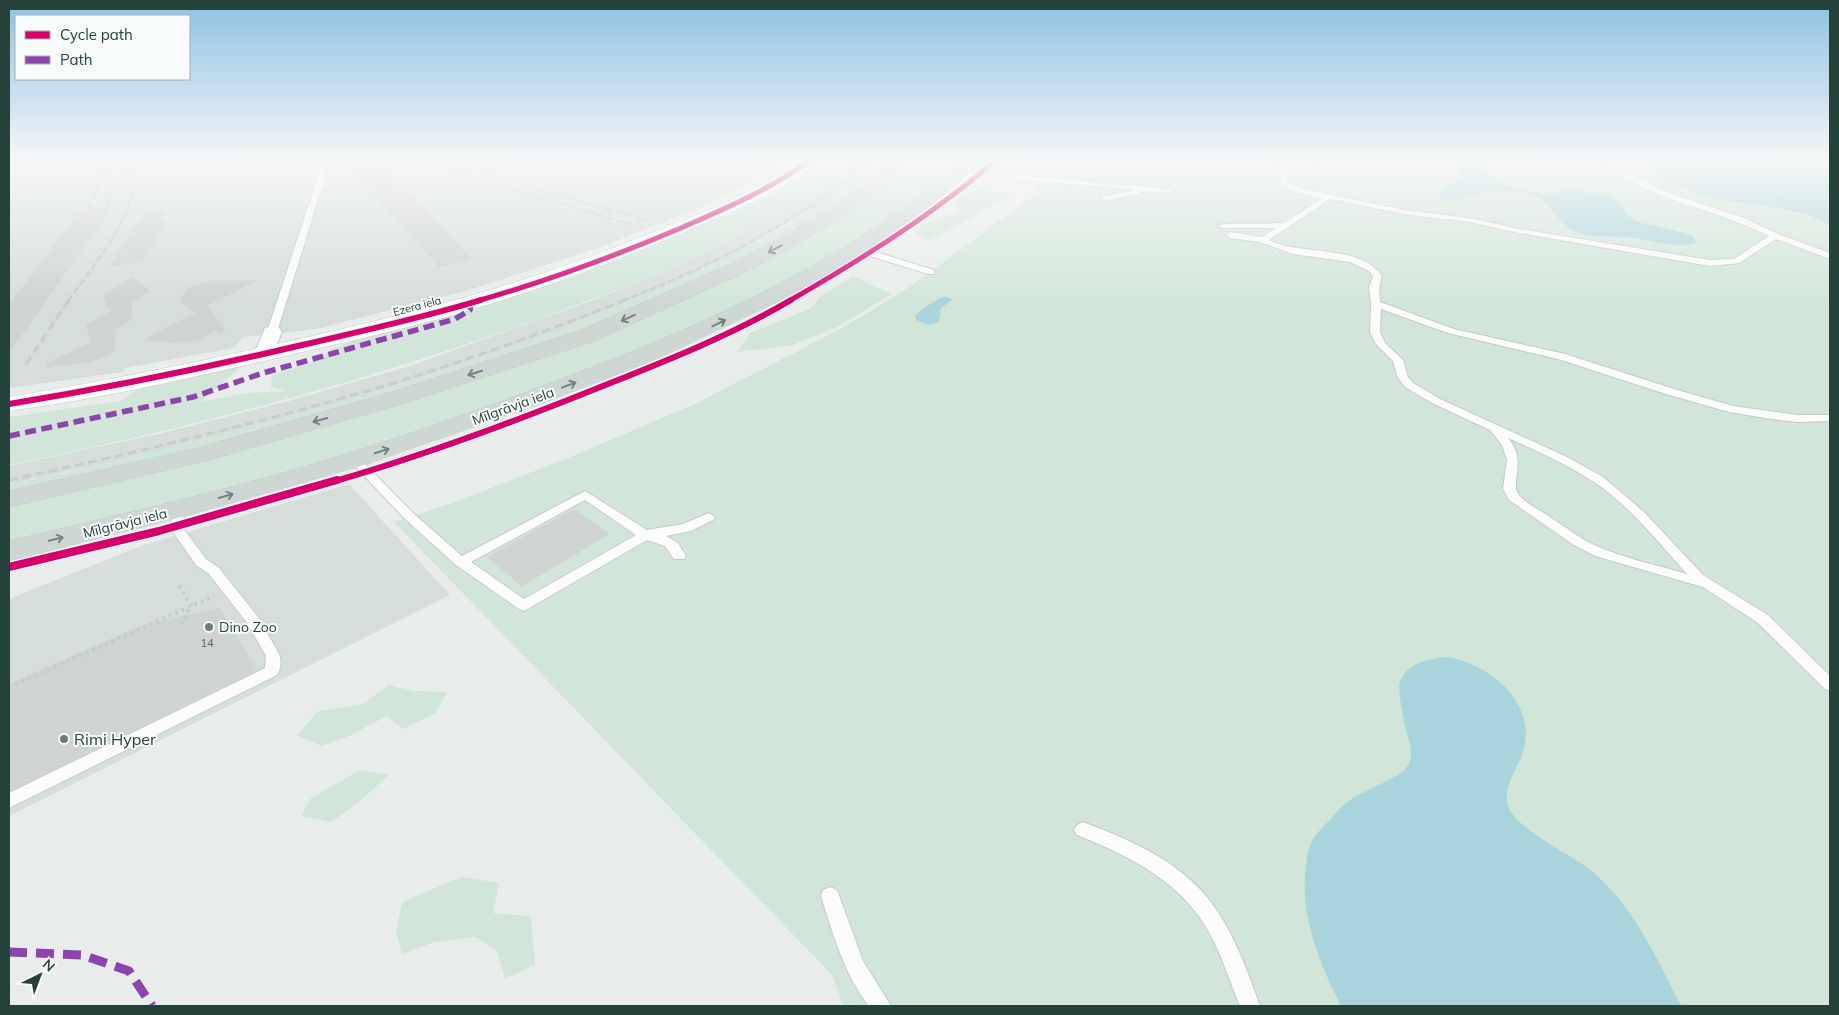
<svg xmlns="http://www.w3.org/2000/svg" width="1839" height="1015" font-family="Mulish,sans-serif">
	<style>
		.built { fill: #d6dedb }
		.green { fill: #d1e6d8 }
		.water { fill: #a9d4db }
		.building { fill: #cfd4d2; stroke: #d1d6d4 }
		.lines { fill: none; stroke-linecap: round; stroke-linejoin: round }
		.lane-casing { stroke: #c5cac8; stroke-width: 2 }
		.street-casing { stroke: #c5cac8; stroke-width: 2 }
		.secondary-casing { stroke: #c3cbc8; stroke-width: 1 }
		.primary-casing { stroke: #c3ccc9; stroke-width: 1 }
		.path { stroke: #c3ccca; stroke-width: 4; stroke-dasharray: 2.5 4.5; stroke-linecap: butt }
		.lane { fill: #fcfcfc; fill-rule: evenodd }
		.street { fill: #fcfcfc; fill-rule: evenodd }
		.secondary { fill: #fcfcfc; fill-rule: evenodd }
		.primary { fill: #cfd7d5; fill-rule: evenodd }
		.rail-far1 { stroke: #c9cdcc; stroke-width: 2.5; stroke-dasharray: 7 3; stroke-linecap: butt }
		.rail { stroke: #c9cdcc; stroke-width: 3; stroke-dasharray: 9 4.5; stroke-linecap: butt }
		.quiet-far1 { stroke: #8e44ad; stroke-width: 5.5; stroke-dasharray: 11 5.5; stroke-linecap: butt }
		.quiet { stroke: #8e44ad; stroke-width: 9; stroke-dasharray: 18 9; stroke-linecap: butt }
		.cycleway-far2-casing { stroke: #f7fbf9; stroke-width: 7 }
		.cycleway-far1-casing { stroke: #f7fbf9; stroke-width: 9 }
		.cycleway-casing { stroke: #f7fbf9; stroke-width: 11 }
		.cycleway-far2 { stroke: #d6006c; stroke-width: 5 }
		.cycleway-far1 { stroke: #d6006c; stroke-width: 6 }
		.cycleway { stroke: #d6006c; stroke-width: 8 }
		.oneway { stroke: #718580 }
		.poi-dot { fill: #697e78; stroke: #f7fbf9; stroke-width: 2 }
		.labels { text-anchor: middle; stroke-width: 4; stroke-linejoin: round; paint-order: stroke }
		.far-street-label { font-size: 11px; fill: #24423a; stroke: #f7fbf9 }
		.number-label { font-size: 11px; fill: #506761 }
		.street-label { font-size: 14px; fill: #24423a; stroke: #f7fbf9 }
		.poi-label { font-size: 14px; fill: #24423a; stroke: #f7fbf9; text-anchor: start }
		.near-poi-label { font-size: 16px; fill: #24423a; stroke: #f7fbf9; text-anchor: start }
	</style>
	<rect width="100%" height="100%" fill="#e8edeb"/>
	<path class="built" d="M 9,161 L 785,161 L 750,183 L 691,211 L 601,247 L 466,291 L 316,329 L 243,337 L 234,348 L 125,368 L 123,372 L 9,388 Z
		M 853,161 L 877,161 L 816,207 L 736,253 L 667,286 L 540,337 L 416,380 L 321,409 L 121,460 L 9,484 L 9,466 L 158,434 L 289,401 L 410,366 L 591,301 L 668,269 L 733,238 L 783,210 L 826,183 Z
		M 349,484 L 450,595 L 9,816 L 9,599 L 141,546 Z"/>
	<path class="green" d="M 816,161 L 850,161 C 778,226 664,272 574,306 C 390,375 201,426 9,465 L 9,417 L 120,401 L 140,388 L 243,365 L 201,402 L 247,393 L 287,391 L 271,387 L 272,375 L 316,361 L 332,349 L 366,336 L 624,256 L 737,211 L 775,189 Z
		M 877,161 L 894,161 L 852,196 L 806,226 L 724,269 L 582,331 L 357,405 L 200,448 L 9,491 L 9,484 C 83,470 155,451 228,432 C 361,398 493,358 620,305 C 711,267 801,226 877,161 Z
		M 909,161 L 963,161 L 932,190 L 838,251 L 735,310 L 527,396 L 303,469 L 69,530 L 9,542 L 9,506 L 138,477 L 268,443 L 403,402 L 644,318 L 892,177 Z
		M 1039,161 L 1672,161 L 1652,166 L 1654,174 C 1679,187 1703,197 1731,201 C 1764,207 1798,209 1829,224 L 1830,1006 L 843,1006 L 833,976 L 394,522 L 461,500 L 575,455 L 697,403 L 844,327 L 907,289 L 1036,194 L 1039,177 L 1030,174 Z
		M 976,190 L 1012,193 L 961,224 L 929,239 L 914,233 L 922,225 L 958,211 L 954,200 Z
		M 853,276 L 891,294 L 839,326 L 793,345 L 737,352 L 750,333 L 810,309 L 820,297 Z
		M 388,685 L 415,691 L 447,692 L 436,713 L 403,729 L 387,716 L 349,736 L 322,746 L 297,736 L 318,711 L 363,704 Z
		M 360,770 L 389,775 L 355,805 L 331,822 L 301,816 L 311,798 Z
		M 462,877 L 499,883 L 493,913 L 531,916 L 535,965 L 505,979 L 497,951 L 476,937 L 434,942 L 402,954 L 396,931 L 402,902 Z"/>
	<path class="water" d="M 1455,161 L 1478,161 L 1493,177 L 1507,186 L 1535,193 L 1548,194 L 1571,189 L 1606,195 L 1620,202 L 1628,215 L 1635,221 L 1685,233 L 1694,237 L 1696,243 C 1690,245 1684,246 1677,245 C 1663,244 1649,240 1635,238 C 1616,235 1588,240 1571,229 C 1557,221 1550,202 1535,196 C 1518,190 1499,190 1481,193 C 1468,196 1453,203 1440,197 L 1439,192 C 1446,184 1457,184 1461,174 Z
		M 1672,161 L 1830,161 L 1830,226 C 1806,207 1749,206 1719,199 C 1704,196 1690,191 1676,185 C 1667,181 1656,177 1650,169 L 1652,166 Z
		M 942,297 L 948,297 L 952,300 L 941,308 L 939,322 L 928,325 L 916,320 L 915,316 L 922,309 Z
		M 1448,657 C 1491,665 1538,703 1523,752 C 1518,768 1502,787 1508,806 C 1515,828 1569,854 1588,868 C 1630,900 1658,960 1681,1006 L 1341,1006 C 1319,962 1299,915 1306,865 C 1307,857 1308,847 1313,840 C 1317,832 1324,826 1330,820 C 1336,813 1341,806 1349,801 C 1362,791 1400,778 1407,767 C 1415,755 1409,742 1406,730 C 1404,720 1397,690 1400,682 C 1406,663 1431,658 1448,657 Z"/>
	<path class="building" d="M 382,169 L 471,258 L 439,267 L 354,175 Z
		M 113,206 L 93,234 L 9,353 L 9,305 L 81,210 Z
		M 164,212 L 158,222 L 166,221 L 142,262 L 110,266 L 143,214 Z
		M 132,277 L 150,291 L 132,301 L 131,319 L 115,330 L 115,349 L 112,353 L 89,362 L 47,367 L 46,364 L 92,342 L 86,325 L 111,312 L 103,297 Z
		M 211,281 L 256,281 L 207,305 L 225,330 L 220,335 L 216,330 L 198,340 L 181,343 L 145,340 L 171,325 L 196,314 L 180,300 L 188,288 Z
		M 574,509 L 609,534 L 522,586 L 487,557 Z
		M 219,608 L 257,670 L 9,791 L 9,684 L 141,626 Z"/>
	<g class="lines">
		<g class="lane-casing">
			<path id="lane" d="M 323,161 L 330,161 L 277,332 L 275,334 L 269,334 L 267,332 Z
				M 981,161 L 988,161 L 981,170 L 982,172 L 995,173 L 1005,161 L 1012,161 L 1002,174 L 1018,175 L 1026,164 L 1026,161 L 1033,161 L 1034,164 L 1025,176 L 1169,189 L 1173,191 L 1169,193 L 1140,191 L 1140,194 L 1105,201 L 1102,201 L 1102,197 L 1135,190 L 980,176 C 961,180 948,205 927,203 L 927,199 L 943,192 L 967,174 L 975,173 L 973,170 Z
				M 1315,161 L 1325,161 L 1307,169 L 1287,170 L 1287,181 L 1300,188 L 1404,210 L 1469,218 L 1519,229 L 1710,260 L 1734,259 L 1769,236 C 1758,231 1748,226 1737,222 C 1691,204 1640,195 1601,161 L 1610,161 L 1639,179 L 1666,192 L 1744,218 L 1778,234 L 1830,253 L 1830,259 L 1776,239 L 1739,263 L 1710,266 L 1519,233 L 1469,222 L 1404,214 L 1330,199 L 1269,240 C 1303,257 1359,243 1382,276 L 1379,288 L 1380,302 L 1454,329 L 1565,354 L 1674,389 L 1733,406 L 1797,415 L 1830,415 L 1830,421 L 1797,422 L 1765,418 L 1729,412 L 1666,394 L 1558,359 L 1448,333 L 1381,309 L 1380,332 L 1385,343 L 1403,360 L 1408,377 L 1413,383 L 1440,399 L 1567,457 L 1603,477 L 1644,512 L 1703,575 L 1768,615 L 1830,676 L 1830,691 L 1825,689 L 1758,623 L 1703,587 L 1595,556 L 1574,545 L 1509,500 L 1503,489 L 1507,460 L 1502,445 L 1490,430 L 1432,403 L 1405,387 L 1398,378 L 1393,361 L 1376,344 L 1370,332 L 1371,304 L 1369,288 L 1373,276 L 1369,271 L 1350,262 L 1293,254 L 1260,242 L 1230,238 L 1226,235 L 1230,232 L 1262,237 L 1276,228 L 1222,228 L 1218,226 L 1222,224 L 1284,223 L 1321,199 L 1295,192 L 1279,182 L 1280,166 L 1306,165 ZM 1508,438 C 1537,451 1567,464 1594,482 C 1630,506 1658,542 1687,574 C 1660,566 1632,560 1606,550 C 1586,543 1568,529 1550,517 C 1540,510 1526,504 1519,495 C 1509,484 1528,460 1508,438 Z
				M 857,246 L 934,270 L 935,272 L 934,274 L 928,274 L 854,251 L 854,247 Z
				M 355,456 L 359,458 L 414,514 L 462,556 L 585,491 L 647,530 L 683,524 L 709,513 L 715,517 L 713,520 L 691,531 L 666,536 L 678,543 L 686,556 L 684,559 L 674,559 L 665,546 L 647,540 L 524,611 L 519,609 L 456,565 L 406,520 L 351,462 L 349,460 L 351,458 ZM 585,500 L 636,535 L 524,599 L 471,562 Z
				M 179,505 L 185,509 L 182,526 L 185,531 L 206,559 L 219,568 L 258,617 L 278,652 C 282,658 281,669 277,675 L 9,808 L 9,793 L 265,668 L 266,656 L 248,624 L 209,574 L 196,565 L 173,532 L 170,526 L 173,509 Z
				M 1083,822 C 1128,839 1175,859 1206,896 C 1232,927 1247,970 1260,1006 L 1240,1006 C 1230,983 1223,958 1211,936 C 1184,883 1130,856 1077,835 L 1074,830 L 1077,825 Z
				M 830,887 L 837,890 L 863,961 L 891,1006 L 869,1006 C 844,974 833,934 821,896 L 823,890 Z"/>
		</g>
		<g class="street-casing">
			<path id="street" d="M 272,326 L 279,328 L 282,332 L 271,358 L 264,360 L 257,358 L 254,354 L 265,328 Z"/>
		</g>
		<g class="secondary-casing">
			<path id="secondary" d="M 798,161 L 817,161 C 798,185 730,213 701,225 C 623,259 543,289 460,313 C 401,330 341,343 281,357 C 191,378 100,399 9,411 L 9,397 C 107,381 205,361 303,338 C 418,312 531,282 641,237 C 695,216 751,195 798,161 Z"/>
		</g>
		<g class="primary-casing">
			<path id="primary" d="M 891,161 L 909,161 L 879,190 L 840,218 L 789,249 L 747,271 L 597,340 L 408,402 L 209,460 L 9,507 L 9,491 L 194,449 L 392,392 L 581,330 L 733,263 L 775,241 L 828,210 L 867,182 Z
				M 963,161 L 981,161 L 947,193 L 864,253 L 785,298 L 659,358 L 548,401 L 364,465 L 189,515 L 9,561 L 9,541 C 122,514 236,489 346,454 C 424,430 501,402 577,373 C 715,321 850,258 963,161 Z"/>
		</g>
		<path class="path" d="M 179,586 L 191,605 L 182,623
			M 9,687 L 214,596"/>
		<use href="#lane" class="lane"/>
		<use href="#street" class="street"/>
		<use href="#secondary" class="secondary"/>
		<use href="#primary" class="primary"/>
		<path class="rail-far1" d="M 102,161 C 113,178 113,188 106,207
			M 134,161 L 136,173 L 134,188
			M 350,161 L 362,173
			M 369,161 L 377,169
			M 415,161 L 636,226
			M 443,161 L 648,221
			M 89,209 L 101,180 L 99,161
			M 68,301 C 85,277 138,213 131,184 C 128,175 122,168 116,161
			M 622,301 C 711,266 797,223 872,161"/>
		<path class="rail" d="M 26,364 L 69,300
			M 9,480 C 140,452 269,421 397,382 C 474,358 550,330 625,300"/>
		<path class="quiet-far1" d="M 9,436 L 193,397 L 263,373 L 455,319 L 470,310 L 471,304"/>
		<path class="quiet" d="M 9,952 L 82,955 L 129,971 L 152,1006"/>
		<g class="cycleway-far2-casing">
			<path id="cycleway-far2" d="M 477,301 C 547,281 615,256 681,228 C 726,208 769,190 809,161
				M 789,301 C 843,270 896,238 946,200 C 962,188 979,176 993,161"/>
		</g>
		<g class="cycleway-far1-casing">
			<path id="cycleway-far1" d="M 9,404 C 107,388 205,368 302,345 C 362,331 422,318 481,300
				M 332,482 C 422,456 511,423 598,388 C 663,362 730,336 791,300"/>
		</g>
		<g class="cycleway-casing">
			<path id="cycleway" d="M 9,567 L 159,531 L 337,480"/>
		</g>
		<use href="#cycleway-far2" class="cycleway-far2"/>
		<use href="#cycleway-far1" class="cycleway-far1"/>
		<use href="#cycleway" class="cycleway"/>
	</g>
	<defs><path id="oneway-shaft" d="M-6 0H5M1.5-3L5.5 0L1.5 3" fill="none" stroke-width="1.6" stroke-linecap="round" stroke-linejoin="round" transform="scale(1.25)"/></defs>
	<g class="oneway">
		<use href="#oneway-shaft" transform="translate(775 249) rotate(152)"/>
		<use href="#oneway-shaft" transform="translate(628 318) rotate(156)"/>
		<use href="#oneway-shaft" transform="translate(719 323) rotate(-26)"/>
		<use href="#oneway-shaft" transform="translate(475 373) rotate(163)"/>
		<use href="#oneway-shaft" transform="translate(569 385) rotate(-21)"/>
		<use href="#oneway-shaft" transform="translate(320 420) rotate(164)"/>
		<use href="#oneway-shaft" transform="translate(382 451) rotate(-18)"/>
		<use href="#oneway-shaft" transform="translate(226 496) rotate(-16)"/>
		<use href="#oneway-shaft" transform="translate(56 539) rotate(-14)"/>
	</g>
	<linearGradient id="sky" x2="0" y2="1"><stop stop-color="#8fc1e3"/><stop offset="0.53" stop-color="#f5f7f6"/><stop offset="1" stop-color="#f5f7f6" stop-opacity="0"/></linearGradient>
	<rect width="1839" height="303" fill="url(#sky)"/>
	<g class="poi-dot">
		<circle cx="209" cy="627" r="5"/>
		<circle cx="64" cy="739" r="5"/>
	</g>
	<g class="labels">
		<g class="far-street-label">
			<text transform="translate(417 306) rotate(-15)" y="4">Ezera iela</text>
		</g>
		<g class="number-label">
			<text x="207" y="647">14</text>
		</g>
		<g class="street-label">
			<text transform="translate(513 406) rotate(-20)" y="5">Mīlgrāvja iela</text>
			<text transform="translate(125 523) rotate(-14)" y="5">Mīlgrāvja iela</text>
		</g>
		<g class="poi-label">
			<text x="219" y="632">Dino Zoo</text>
		</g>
		<g class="near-poi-label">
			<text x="74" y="745">Rimi Hyper</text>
		</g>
	</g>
	<rect width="1839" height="1015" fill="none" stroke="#24423a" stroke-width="20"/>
	<rect x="15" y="15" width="175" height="65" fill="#f7fbf9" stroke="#a3b1ad"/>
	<rect x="25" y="31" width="25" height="8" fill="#d6006c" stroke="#a3b1ad"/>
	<text x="60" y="40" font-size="15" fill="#24423a">Cycle path</text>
	<rect x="25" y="56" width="25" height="8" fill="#8e44ad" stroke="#a3b1ad"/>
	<text x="60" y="65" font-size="15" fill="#24423a">Path</text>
	<g transform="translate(40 975) rotate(42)" stroke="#f7fbf9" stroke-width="4" paint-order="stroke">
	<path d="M0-4L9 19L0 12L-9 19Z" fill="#24423a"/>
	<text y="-8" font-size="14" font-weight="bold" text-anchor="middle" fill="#24423a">N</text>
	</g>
</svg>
